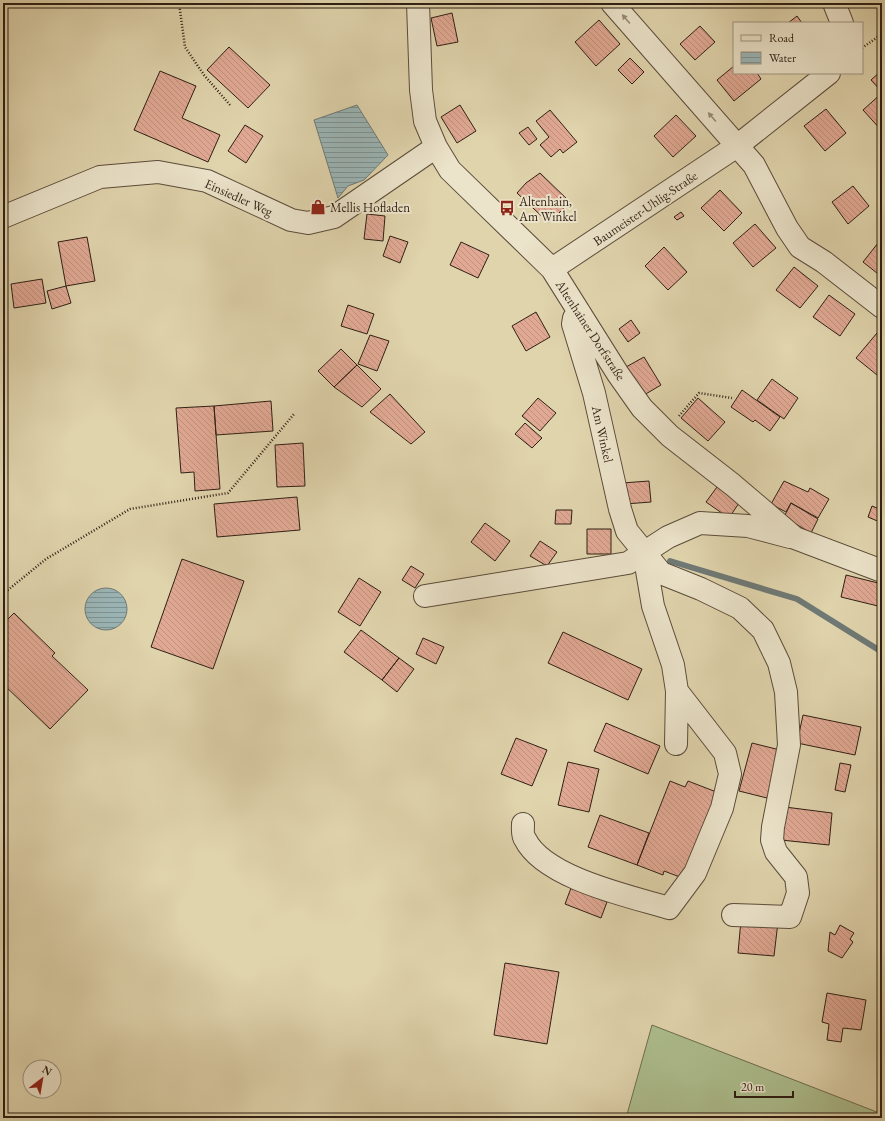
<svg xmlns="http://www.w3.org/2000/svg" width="885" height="1121" font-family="'EB Garamond',serif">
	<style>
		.grass { fill: #adbe8e; stroke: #6e6e50 }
		.water { fill: url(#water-rules); stroke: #6f7975 }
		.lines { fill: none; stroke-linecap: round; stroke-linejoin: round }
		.stream { stroke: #6f7975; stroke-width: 6 }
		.building { fill: url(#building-back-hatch); stroke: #2f1f13 }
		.minor-casing { stroke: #5b4c3a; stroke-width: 24 }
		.path { stroke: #2f1f13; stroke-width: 2.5; stroke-dasharray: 1 2; stroke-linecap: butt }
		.minor { stroke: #ebe3ca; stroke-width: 22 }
		.oneway { fill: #968b78 }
		.labels { text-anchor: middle; stroke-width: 4; stroke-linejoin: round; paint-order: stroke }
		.street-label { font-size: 13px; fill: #2f1f13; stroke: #ebe3ca }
		.poi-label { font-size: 13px; fill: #2f1f13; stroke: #ebe3ca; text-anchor: start }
	</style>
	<defs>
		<pattern id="water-rules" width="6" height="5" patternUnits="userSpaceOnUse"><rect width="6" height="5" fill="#9ab5b6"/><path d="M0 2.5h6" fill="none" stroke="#7e9393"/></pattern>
		<pattern id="building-back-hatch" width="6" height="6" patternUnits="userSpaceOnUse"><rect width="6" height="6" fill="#e1a994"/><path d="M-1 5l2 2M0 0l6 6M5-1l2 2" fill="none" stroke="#c1917f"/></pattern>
	</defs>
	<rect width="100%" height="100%" fill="#e0d4ad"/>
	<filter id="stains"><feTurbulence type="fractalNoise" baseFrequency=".005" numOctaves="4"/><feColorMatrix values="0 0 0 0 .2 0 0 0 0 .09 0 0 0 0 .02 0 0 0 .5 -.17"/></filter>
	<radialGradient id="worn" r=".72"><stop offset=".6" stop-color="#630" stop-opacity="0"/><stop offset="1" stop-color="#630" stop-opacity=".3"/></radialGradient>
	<path class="grass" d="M 652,1025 L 882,1114 L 882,1118 L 626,1118 Z"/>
	<path class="water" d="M 357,105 L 388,155 L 364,180 L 348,186 L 338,198 L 314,120 Z
		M85 609a21 21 0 1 1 42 0a21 21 0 1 1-42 0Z"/>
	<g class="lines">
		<path class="stream" d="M 670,561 L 797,599 L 882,652"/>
	</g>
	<path class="building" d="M 452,13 L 458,42 L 437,46 L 431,18 Z
		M 797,16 L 802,23 L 788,23 Z
		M 599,20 L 620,44 L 596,66 L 575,42 Z
		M 700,26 L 715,42 L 695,60 L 680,44 Z
		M 229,47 L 270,85 L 248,108 L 207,70 Z
		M 630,58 L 644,72 L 632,84 L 618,70 Z
		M 734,66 L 734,73 L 757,73 L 761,79 L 734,101 L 717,80 Z
		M 882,70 L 882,92 L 871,80 Z
		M 160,71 L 196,86 L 182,118 L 220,135 L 208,162 L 134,130 Z
		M 882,93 L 882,131 L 863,110 Z
		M 460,105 L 476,131 L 457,143 L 441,117 Z
		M 826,109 L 846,133 L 825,151 L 804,126 Z
		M 550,110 L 577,142 L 563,153 L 560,149 L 551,157 L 540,145 L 549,137 L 536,121 Z
		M 676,115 L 696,136 L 673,157 L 654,136 Z
		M 245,125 L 263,136 L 246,163 L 228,151 Z
		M 528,127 L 537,139 L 529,145 L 519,133 Z
		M 540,173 L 570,202 L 549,223 L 517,193 L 526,183 Z
		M 853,186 L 869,206 L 848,224 L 832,202 Z
		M 720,190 L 742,213 L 724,231 L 701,208 Z
		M 681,212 L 684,216 L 677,220 L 674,217 Z
		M 367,214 L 385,216 L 383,241 L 364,239 Z
		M 755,224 L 776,248 L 753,267 L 733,243 Z
		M 390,236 L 408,242 L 400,263 L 383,256 Z
		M 87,237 L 95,281 L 66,286 L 58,242 Z
		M 882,238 L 882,277 L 863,262 Z
		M 461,242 L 489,255 L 478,278 L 450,265 Z
		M 664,247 L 687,272 L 668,290 L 645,266 Z
		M 794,267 L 818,286 L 800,308 L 776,290 Z
		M 3,270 L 7,293 L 3,294 Z
		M 42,279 L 46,303 L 14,308 L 11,284 Z
		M 66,286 L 71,303 L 52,309 L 47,291 Z
		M 829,295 L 855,314 L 840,336 L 813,317 Z
		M 348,305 L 374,314 L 367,334 L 341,326 Z
		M 536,312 L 550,337 L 526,351 L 512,326 Z
		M 631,320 L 640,333 L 628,342 L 619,329 Z
		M 877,333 L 882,337 L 882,379 L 856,358 Z
		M 370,335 L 389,341 L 377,371 L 358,364 Z
		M 341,349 L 357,365 L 334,387 L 318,371 Z
		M 644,357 L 661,385 L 644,395 L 626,367 Z
		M 357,365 L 381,389 L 362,407 L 334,387 Z
		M 772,379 L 798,398 L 784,419 L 757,400 Z
		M 742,390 L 780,417 L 770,431 L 755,420 L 753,422 L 731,407 Z
		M 390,394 L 425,432 L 411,444 L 370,412 Z
		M 538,398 L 556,413 L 540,431 L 522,416 Z
		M 698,398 L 725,422 L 708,441 L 681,418 Z
		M 271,401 L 273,431 L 216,435 L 214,406 Z
		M 214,406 L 220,489 L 195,491 L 194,472 L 181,473 L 176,408 Z
		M 525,423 L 542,438 L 532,448 L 515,434 Z
		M 303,443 L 305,486 L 277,487 L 275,445 Z
		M 649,481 L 651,502 L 625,504 L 622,483 Z
		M 784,481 L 808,492 L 810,488 L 829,499 L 818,518 L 791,503 L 786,512 L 771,504 Z
		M 717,487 L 739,503 L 729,518 L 706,502 Z
		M 297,497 L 300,530 L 217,537 L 214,504 Z
		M 791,503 L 818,519 L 811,533 L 784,517 Z
		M 872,506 L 882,510 L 882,523 L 868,517 Z
		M 556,510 L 572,510 L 571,524 L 555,524 Z
		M 485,523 L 510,541 L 495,561 L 471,542 Z
		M 587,529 L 611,529 L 611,554 L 587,554 Z
		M 540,541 L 557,552 L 547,566 L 530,556 Z
		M 182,559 L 244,581 L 213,669 L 151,647 Z
		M 411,566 L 424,574 L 415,588 L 402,580 Z
		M 846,575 L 882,584 L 882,607 L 841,597 Z
		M 359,578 L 381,592 L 360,626 L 338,612 Z
		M 14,613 L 55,653 L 52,656 L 88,690 L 50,729 L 3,684 L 3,624 Z
		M 361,630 L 399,658 L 382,680 L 344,652 Z
		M 563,632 L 642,669 L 628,700 L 548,663 Z
		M 423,638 L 444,647 L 436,664 L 416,654 Z
		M 399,658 L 414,669 L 397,692 L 382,680 Z
		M 803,715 L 861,727 L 855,755 L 797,743 Z
		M 606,723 L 660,746 L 648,774 L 594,751 Z
		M 516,738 L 547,750 L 532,786 L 501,774 Z
		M 752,743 L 784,751 L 771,799 L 739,791 Z
		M 568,762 L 599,769 L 589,812 L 558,805 Z
		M 840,763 L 851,765 L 845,792 L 835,790 Z
		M 670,781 L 685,787 L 688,781 L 719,793 L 685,879 L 664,871 L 663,875 L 637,865 Z
		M 785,807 L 832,813 L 829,845 L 781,840 Z
		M 600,815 L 649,833 L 637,865 L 588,847 Z
		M 571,888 L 607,902 L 601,918 L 565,904 Z
		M 741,920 L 778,922 L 774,956 L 738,953 Z
		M 840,925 L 854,933 L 850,939 L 853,942 L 842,958 L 828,951 L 830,932 L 835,935 Z
		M 505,963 L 559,972 L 547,1044 L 494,1035 Z
		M 827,993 L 866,1000 L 861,1030 L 843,1028 L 841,1042 L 827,1040 L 829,1024 L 822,1022 Z"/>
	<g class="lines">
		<g class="minor-casing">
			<path id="minor" d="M 418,3 L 421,90 L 425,121 L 436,147 L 450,170 L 552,269 L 618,374 L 642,408 L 670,436 L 733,485 L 795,538 L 882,571
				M 612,3 L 754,165 L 787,228 L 800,247 L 824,262 L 882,307
				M 834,3 L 842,23
				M 3,217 L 100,177 L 158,172 L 207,181 L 291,220 L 308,223 L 334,217 L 436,147
				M 552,269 L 737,146 L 829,73
				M 579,312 L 574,318 L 573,324 L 594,393 L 620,509 L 627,531 L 661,573 L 701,589 L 740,608 L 763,630 L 779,663 L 786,692 L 789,745 L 773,827 L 772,840 L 776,852 L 796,877 L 798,893 L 790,917 L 733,915
				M 644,553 L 653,606 L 673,665 L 677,691 L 676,744
				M 425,596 L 628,563 L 668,537 L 700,523 L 748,526 L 790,537
				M 523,824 C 523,829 522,835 525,839 C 544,878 629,896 669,908 L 695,873 L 722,808 L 730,774 L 725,753 L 677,691"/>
		</g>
		<path class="path" d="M 179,3 L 185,47 L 204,75 L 230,105
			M 862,48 L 882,34
			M 679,416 L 699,393 L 732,398
			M 3,594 L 46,559 L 130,509 L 228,493 L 294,414"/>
		<use href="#minor" class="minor"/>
	</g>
	<defs><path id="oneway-solid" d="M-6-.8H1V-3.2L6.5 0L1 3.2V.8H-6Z"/></defs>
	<g class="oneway">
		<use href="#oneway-solid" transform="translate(626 19) rotate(-131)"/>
		<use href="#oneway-solid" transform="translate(712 117) rotate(-131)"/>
	</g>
	<defs>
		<g id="shop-bare" transform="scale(1.2)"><path d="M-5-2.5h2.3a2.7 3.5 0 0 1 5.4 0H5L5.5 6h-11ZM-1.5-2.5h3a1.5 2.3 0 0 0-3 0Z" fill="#8f2418" stroke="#ebe3ca" stroke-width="2.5" paint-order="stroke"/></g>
		<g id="bus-bare" transform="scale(1.2)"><path d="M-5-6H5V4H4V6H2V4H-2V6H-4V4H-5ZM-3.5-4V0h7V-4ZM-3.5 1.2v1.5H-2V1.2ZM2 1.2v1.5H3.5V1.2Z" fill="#8f2418" stroke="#ebe3ca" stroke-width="2.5" paint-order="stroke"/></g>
	</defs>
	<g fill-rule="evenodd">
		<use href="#shop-bare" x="318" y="207"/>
		<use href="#bus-bare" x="507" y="208"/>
	</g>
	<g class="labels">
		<g class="street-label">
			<text transform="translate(239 197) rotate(24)" y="5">Einsiedler Weg</text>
			<text transform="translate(645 208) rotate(-34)" y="5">Baumeister-Uhlig-Straße</text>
			<text transform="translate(591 330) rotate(57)" y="5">Altenhainer Dorfstraße</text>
			<text transform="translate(603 434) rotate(77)" y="5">Am Winkel</text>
		</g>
		<g class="poi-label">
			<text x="519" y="206">Altenhain,<tspan x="519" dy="15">Am Winkel</tspan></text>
			<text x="330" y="212">Mellis Hofladen</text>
		</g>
	</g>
	<rect width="885" height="1121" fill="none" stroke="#e0d4ad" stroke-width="16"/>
	<rect x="4" y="4" width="877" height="1113" fill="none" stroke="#2f1f13" stroke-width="2"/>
	<rect x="8" y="8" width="869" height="1105" fill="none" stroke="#2f1f13"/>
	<rect x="733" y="22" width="130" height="52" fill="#ebe3ca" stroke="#a09581"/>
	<rect x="741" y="35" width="20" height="6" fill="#ebe3ca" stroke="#a09581"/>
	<text x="769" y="42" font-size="12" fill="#2f1f13">Road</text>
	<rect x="741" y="52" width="20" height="12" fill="url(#water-rules)" stroke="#a09581"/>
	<text x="769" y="62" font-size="12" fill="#2f1f13">Water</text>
	<g transform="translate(42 1079) rotate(31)"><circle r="19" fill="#ebe3ca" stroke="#a09581"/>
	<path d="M0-3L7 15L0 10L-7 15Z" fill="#8f2418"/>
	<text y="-6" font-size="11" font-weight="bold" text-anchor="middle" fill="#2f1f13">N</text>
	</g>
	<path d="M735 1091v6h58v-6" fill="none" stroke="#2f1f13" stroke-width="2"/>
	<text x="741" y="1091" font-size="12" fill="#2f1f13" stroke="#ebe3ca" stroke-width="3" paint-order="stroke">20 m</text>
	<rect width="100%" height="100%" filter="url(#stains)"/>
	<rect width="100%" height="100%" fill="url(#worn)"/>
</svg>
